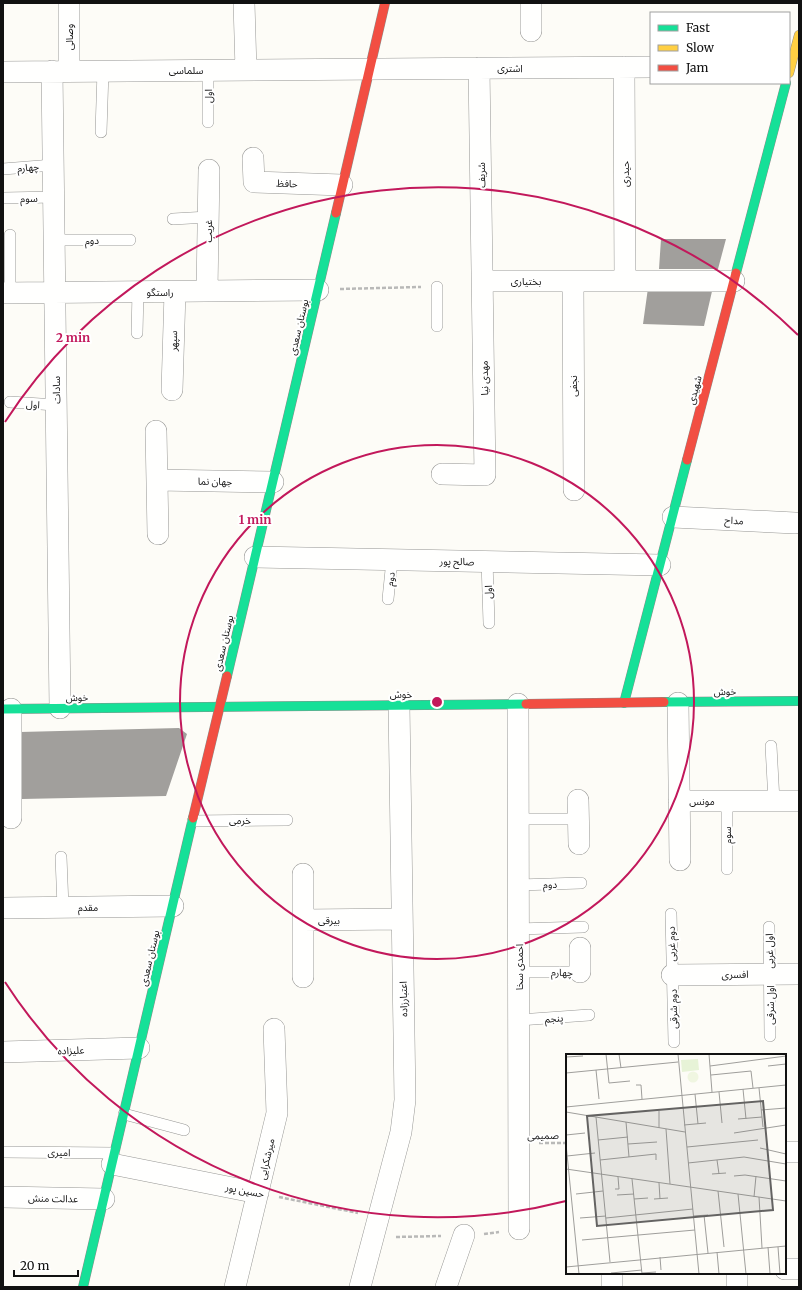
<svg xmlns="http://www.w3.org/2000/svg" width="802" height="1290" font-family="Merriweather,'Noto Sans Arabic',serif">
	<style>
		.building { fill: #a19f9c }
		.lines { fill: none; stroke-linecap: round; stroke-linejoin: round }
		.lane-casing { stroke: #979795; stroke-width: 12 }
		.street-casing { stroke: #979795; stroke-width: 22 }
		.fast-casing { stroke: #8e8d8b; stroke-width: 10 }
		.slow-casing { stroke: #8e8d8b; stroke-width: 10 }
		.jam-casing { stroke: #8e8d8b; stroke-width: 10 }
		.path { stroke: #b9b9b8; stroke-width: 2.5; stroke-dasharray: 4 2; stroke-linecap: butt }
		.lane { stroke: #fffffe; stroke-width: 11 }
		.street { stroke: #fffffe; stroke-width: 21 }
		.fast { stroke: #16e098; stroke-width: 9 }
		.slow { stroke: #ffcf43; stroke-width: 9 }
		.jam { stroke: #f24e42; stroke-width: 9 }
		.ring { fill: none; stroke: #c2185b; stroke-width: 2 }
		.labels { text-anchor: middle; stroke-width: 4; stroke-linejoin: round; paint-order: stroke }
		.street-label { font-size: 10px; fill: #111; stroke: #fff }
		.inset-road { fill: none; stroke: #9f9e9b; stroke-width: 1 }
		.view { fill: #646362; fill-opacity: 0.15; stroke: #646362; stroke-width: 2 }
		.inset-edge { fill: none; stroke: #111; stroke-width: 2 }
		.centre { fill: #c2185b; stroke: #fff; stroke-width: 2 }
		.ring-label { font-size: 12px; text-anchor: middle; font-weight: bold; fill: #c2185b; stroke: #fff; stroke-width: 4; stroke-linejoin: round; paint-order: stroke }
	</style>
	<rect width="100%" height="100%" fill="#fdfcf7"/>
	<path class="building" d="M 661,239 L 726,239 L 718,269 L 659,269 Z
		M 713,287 L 704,326 L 643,324 L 648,288 Z
		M 179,728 L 187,734 L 166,796 L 22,799 L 20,732 Z"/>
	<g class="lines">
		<g class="lane-casing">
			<path id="lane" d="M 208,122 L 208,70
				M 101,132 L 103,71
				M 3,169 L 53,165
				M 4,198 L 54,197
				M 173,219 L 208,217
				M 54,240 L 130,240
				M 437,287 L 437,326
				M 10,293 L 10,235
				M 137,333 L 138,292
				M 10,402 L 56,405
				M 487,561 L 489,623
				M 388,599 L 392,560
				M 771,746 L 774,801
				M 727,801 L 727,869
				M 519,819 L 578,819
				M 193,821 L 287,820
				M 61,857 L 63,907
				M 519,885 L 581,883
				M 671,914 L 674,1042
				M 769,927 L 770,1036
				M 518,929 L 583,927
				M 519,972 L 580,972
				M 519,1020 L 589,1015
				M 124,1114 L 184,1130
				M 3,1152 L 114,1153"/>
		</g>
		<g class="street-casing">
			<path id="street" d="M 244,3 L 246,70
				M 531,3 L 531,31
				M 624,67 L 625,281
				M 52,71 L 60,708
				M 69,71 L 69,3
				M 3,72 L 651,67
				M 253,158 L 254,182 L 342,185
				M 483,281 L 734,281
				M 573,281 L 574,490
				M 207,291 L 209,170
				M 3,293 L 318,290
				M 172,390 L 175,292
				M 156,431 L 158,534
				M 442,474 L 485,475 L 479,68
				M 157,480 L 273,482
				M 673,517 L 795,523
				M 255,557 L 660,565
				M 678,703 L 680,860
				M 518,704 L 519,1229
				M 11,709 L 11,818
				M 578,800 L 579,844
				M 679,801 L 799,801
				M 303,874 L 303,977
				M 3,908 L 173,906
				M 303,920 L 402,919
				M 580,972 L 580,948
				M 672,975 L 799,974
				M 3,1052 L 139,1048
				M 785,1152 L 799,1152
				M 112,1164 L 258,1193
				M 3,1197 L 104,1199
				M 785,1269 L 799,1269
				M 737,1273 L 737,1287
				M 235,1287 L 277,1113 L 274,1029
				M 360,1287 L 401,1132 L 405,1100 L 399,705
				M 446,1287 L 464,1235
				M 612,1287 L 612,1273"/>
		</g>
		<g class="fast-casing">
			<path id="fast" d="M 736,273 L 786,83
				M 227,676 L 336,213
				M 664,702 L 799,701
				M 624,703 L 687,460
				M 3,709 L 526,704
				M 83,1287 L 193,818"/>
		</g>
		<g class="slow-casing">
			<path id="slow" d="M 789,73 L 799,35"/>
		</g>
		<g class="jam-casing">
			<path id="jam" d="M 336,213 L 385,3
				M 687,460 L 736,273
				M 526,704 L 664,702
				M 193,818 L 227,676"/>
		</g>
		<path class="path" d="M 340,289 L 421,287
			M 539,1143 L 567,1143
			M 279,1197 L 358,1213
			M 484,1234 L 499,1232
			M 396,1237 L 441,1236"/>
		<use href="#lane" class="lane"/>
		<use href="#street" class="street"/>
		<use href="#fast" class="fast"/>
		<use href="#slow" class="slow"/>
		<use href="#jam" class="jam"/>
	</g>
	<g class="ring">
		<circle cx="437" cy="702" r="257"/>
		<path d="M566 1201A515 515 0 0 1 5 982M5 422A515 515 0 0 1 798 335"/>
	</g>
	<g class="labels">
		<g class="street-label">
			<text transform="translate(69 37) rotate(-90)" y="4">وصالی</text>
			<text x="510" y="72">اشتری</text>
			<text x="186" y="74">سلماسی</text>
			<text transform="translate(208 96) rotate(-89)" y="4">اول</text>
			<text transform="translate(28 167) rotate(-5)" y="4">چهارم</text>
			<text transform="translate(625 174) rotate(-90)" y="4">حیدری</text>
			<text transform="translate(481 175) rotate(-91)" y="4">شریف</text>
			<text transform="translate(287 183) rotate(2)" y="4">حافظ</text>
			<text transform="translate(29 198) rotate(-1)" y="4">سوم</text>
			<text transform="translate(208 231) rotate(-89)" y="4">غریب</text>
			<text x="92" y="244">دوم</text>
			<text x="526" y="285">بختیاری</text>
			<text x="160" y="296">راستگو</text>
			<text transform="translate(298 327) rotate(-77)" y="4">بوستان سعدی</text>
			<text transform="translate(173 341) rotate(-89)" y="4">سپهر</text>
			<text transform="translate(484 378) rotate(-91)" y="4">مهدی نیا</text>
			<text transform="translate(573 386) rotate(-90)" y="4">نجفی</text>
			<text transform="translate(56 390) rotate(-91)" y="4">سادات</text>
			<text transform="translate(694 390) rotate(-75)" y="4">شهیدی</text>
			<text transform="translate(33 404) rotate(4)" y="4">اول</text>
			<text transform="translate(215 481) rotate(1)" y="4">جهان نما</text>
			<text transform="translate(734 520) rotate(3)" y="4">مداح</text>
			<text transform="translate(457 561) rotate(1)" y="4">صالح پور</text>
			<text transform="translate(390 579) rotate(-83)" y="4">دوم</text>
			<text transform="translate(488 592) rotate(-91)" y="4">اول</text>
			<text transform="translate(223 643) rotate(-77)" y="4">بوستان سعدی</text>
			<text transform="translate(725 691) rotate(-1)" y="4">خوش</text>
			<text x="401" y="698">خوش</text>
			<text transform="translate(77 697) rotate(-1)" y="4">خوش</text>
			<text x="702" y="805">مونس</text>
			<text x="240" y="824">خرمی</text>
			<text transform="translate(727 835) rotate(-90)" y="4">سوم</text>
			<text transform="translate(550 884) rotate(-2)" y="4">دوم</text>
			<text transform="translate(88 907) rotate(-1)" y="4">مقدم</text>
			<text x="329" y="924">بیرقی</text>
			<text transform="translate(671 944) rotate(-91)" y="4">دوم غربی</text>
			<text transform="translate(769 951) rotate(-91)" y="4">اول غربی</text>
			<text transform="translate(149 958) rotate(-77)" y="4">بوستان سعدی</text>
			<text transform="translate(519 967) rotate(-90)" y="4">احمدی سخا</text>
			<text transform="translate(562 972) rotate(1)" y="4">چهارم</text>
			<text transform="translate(735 974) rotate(-1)" y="4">افسری</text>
			<text transform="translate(403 999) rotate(-91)" y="4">اعتبارزاده</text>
			<text transform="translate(770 1005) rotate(-90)" y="4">اول شرقی</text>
			<text transform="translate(673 1009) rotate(-91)" y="4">دوم شرقی</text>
			<text transform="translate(554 1018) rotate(-4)" y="4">پنجم</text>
			<text transform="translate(71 1050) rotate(-2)" y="4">علیزاده</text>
			<text transform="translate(543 1135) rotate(-1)" y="4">صمیمی</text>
			<text transform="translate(59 1152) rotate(1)" y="4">امیری</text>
			<text transform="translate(266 1159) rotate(-77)" y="4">میرشکرایی</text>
			<text transform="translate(245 1190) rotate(11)" y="4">حسین پور</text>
			<text transform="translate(53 1198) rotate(1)" y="4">عدالت منش</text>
		</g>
	</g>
	<g transform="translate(566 1054)">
		<rect width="220" height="220" fill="#fdfcf7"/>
		<path d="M 132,5 L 133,16 L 116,18 L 115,6 Z" fill="#e7f3d7"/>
		<path d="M121.5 23a5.5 5.5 0 1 1 11 0a5.5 5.5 0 1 1-11 0Z" fill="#f0f6e1"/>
		<path class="inset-road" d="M 40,0 L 43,29 L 64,27M 53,0 L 55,14M 112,0 L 133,220M 143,0 L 146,38M 0,3 L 17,2M 144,12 L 220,2M 202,12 L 220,10M 30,16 L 33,45M 0,19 L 112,8M 145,21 L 185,17 L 187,34M 70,31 L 75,31 L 76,45M 193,34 L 197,73M 177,35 L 180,65M 153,38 L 156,69M 129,40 L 132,70M 0,53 L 220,31M 195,56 L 220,54M 93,57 L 93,74M 0,58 L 119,78M 30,63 L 44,208M 172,65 L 196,63M 60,68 L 63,103M 118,71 L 140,69M 100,75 L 104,130M 168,79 L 220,71M 0,81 L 19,79M 32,86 L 62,83M 0,90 L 13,220M 62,90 L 91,88M 121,93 L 192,86M 194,94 L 220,100M 1,102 L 29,99M 34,106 L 90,100 L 90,106M 151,106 L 153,120M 122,109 L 178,103 L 220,110M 0,115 L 220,147M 146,120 L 160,119M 168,122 L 179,121 L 220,127M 66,125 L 76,220M 93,129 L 94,145M 49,135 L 53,135 L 52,123M 152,137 L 158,193M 10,140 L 37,137M 172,140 L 180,220M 51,141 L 68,140M 188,143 L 190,122M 193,143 L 196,194M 68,145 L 82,144M 88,145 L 102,144M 138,161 L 142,199M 127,162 L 142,161M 14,164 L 40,162M 40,164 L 127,155M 16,186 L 129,176M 202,193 L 204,220M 212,193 L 214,220M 151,198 L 153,220M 94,203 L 95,216M 0,213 L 220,192M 45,219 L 76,216M 76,219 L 90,218"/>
		<path class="view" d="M 197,47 L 207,156 L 31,172 L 21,62 Z"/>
		<rect width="220" height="220" class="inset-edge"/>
	</g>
	<circle cx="437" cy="702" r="6" class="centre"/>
	<g class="ring-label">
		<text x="73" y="342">2 min</text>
		<text x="255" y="524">1 min</text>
	</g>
	<rect width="802" height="1290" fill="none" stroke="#111111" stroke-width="8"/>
	<rect x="650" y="12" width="140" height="72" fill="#ffffff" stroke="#a0a0a0"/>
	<rect x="658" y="25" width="20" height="6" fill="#16e098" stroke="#a0a0a0"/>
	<text x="686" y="32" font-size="12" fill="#111111">Fast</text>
	<rect x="658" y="45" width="20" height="6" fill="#ffcf43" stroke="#a0a0a0"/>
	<text x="686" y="52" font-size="12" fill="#111111">Slow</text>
	<rect x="658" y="65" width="20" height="6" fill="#f24e42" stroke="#a0a0a0"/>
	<text x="686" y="72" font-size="12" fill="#111111">Jam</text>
	<path d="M14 1270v6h64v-6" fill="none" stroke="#111111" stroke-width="2"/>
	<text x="20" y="1270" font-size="12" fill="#111111" stroke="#ffffff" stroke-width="3" paint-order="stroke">20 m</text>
</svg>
